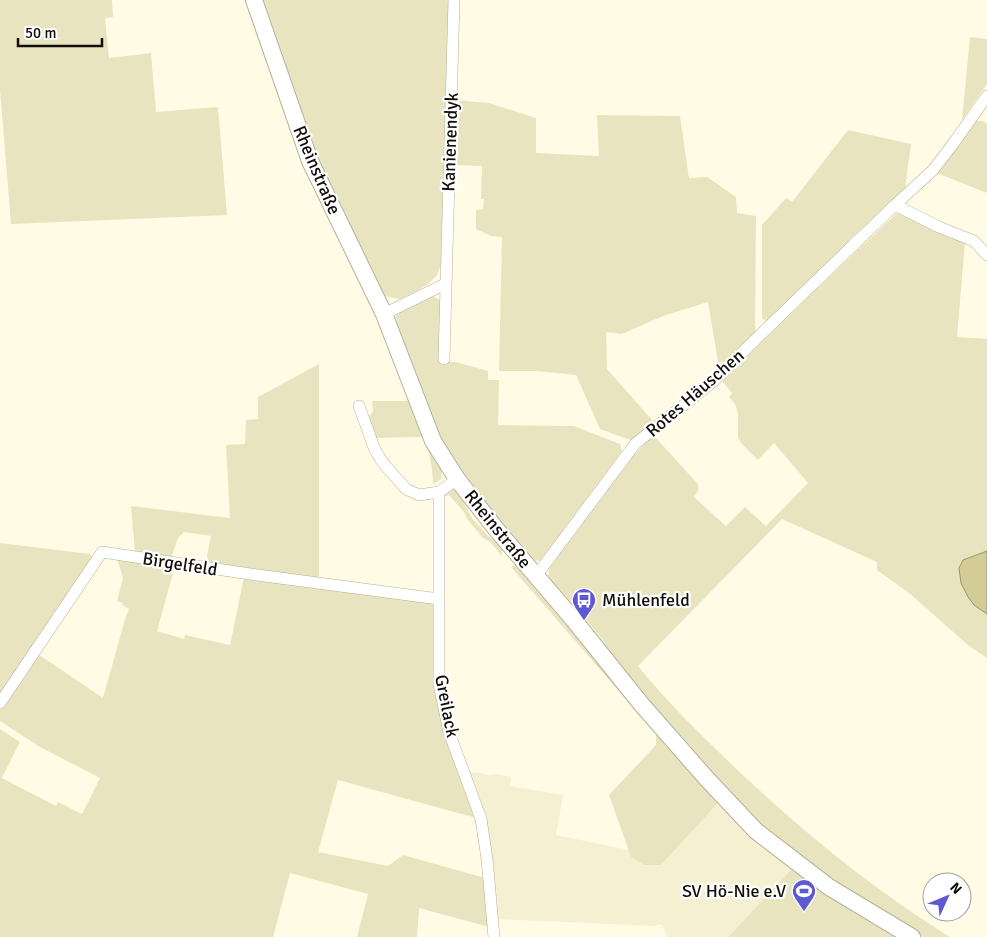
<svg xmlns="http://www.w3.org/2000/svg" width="987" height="937" font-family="Signika,sans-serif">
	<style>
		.built { fill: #f4f0d1 }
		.green { fill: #e9e4c0 }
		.water { fill: #d4cc97; stroke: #99936c }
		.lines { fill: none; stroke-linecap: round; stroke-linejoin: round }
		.minor-casing { stroke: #b4b19b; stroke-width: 12 }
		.secondary-casing { stroke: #b4b19b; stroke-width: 18 }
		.minor { stroke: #fff; stroke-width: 11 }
		.secondary { stroke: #fff; stroke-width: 16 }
		.labels { text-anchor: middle; stroke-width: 4.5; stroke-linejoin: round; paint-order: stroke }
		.street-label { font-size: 18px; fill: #100e07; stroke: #fff }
		.poi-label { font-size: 18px; fill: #100e07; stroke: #fff; text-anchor: start }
	</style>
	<rect width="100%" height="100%" fill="#fffbe4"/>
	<path class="built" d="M 468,771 L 490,775 L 495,774 L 511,777 L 510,786 L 563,795 L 556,835 L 629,850 L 631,857 L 661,865 L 718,803 L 752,836 L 792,869 L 728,937 L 667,937 L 662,924 L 655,926 L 497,919 Z"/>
	<path class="green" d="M 0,0 L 112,0 L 113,17 L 105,18 L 109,58 L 151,53 L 156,112 L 218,107 L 227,215 L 11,224 L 0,90 Z
		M 259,0 L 451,0 L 444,256 L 437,275 L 428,284 L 418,290 L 400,299 L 380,295 L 321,171 Z
		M 970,37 L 987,39 L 987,84 L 962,120 Z
		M 454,100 L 489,103 L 536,118 L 536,153 L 599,156 L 597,115 L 680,116 L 689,178 L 707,177 L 736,197 L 737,213 L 756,216 L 755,333 L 719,368 L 708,302 L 663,316 L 622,334 L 606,332 L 607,369 L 653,421 L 633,441 L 600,429 L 576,375 L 536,371 L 499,371 L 502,237 L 491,236 L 476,229 L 476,210 L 483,209 L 484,199 L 481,199 L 482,166 L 452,165 Z
		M 974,121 L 983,121 L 987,124 L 987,193 L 937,173 Z
		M 848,130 L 911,144 L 905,189 L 849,240 L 844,248 L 767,322 L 762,318 L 762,225 L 786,198 L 792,202 Z
		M 898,212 L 965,242 L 957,337 L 987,339 L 987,551 L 963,560 L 974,605 L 987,614 L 987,658 L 969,646 L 909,593 L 877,570 L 877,562 L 782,519 L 638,666 C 664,698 694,728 724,757 C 793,824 868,886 950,937 L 923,937 L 859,899 L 792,851 L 755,819 L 705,768 L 618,664 L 604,642 L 581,613 L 561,596 L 547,581 L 550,566 L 630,459 L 652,437 L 656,438 L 697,483 C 700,489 698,491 694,497 L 726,526 L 745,507 L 766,526 L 808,483 L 774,443 L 758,460 L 741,443 L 738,438 L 738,413 L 735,404 L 729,397 L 732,393 L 721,380 Z
		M 433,296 L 443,302 L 441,362 L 456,362 L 488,371 L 488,380 L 499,380 L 498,425 L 574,426 L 620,444 L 622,451 L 541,560 L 531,562 L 477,499 L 440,442 L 393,324 L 397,314 Z
		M 319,364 L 319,578 L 294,576 L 209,563 L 207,556 L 211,536 L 184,532 L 178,538 L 171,558 L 135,553 L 131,506 L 230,518 L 226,445 L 245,444 L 246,420 L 258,419 L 258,397 Z
		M 372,401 L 411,401 L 442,467 L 441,479 L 433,484 C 433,467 429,453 424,437 L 375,438 L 369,424 L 369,417 L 373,411 Z
		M 450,488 L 458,491 L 472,518 L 487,535 L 502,547 L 502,556 L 490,542 L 483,538 L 467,519 L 464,512 L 449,495 L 443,497 Z
		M 0,543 L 90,554 L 92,559 L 0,693 Z
		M 117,558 L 175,566 L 157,631 L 184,639 L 185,635 L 230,645 L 244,577 L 433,602 L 435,686 L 476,818 L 338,780 L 318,852 L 388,866 L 403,855 L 485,878 L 489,927 L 419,908 L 417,937 L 357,937 L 368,894 L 290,873 L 273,937 L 0,937 L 0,729 L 20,742 L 2,778 L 56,806 L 58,802 L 82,814 L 100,778 L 40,747 L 0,721 L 0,710 L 38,654 L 103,698 L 126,616 L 129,609 L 122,605 L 123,603 L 117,601 L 123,578 Z
		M 518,563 L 716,797 L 718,803 L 661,865 L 644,865 L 631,857 L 609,795 L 656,745 L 656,734 L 511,567 Z
		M 792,869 L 814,887 L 898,937 L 728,937 Z"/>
	<path class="water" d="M 987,551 L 987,614 L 974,605 L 968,597 L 961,583 L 959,568 L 963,560 Z"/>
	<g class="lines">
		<g class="minor-casing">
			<path id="minor" d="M 895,205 L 939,227 L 974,241 L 987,255
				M 384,314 L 445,284
				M 444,359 L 454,0
				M 359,406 L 375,450 L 383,463 L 406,489 L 419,495 L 439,492
				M 457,479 L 439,492 L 439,684 L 449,732 L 481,819 L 487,859 L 494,937
				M 536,576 L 635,444 L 715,380 L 760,335 L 895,205 L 933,170 L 953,144 L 987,96
				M 0,703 L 102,552 L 257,575 L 439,599"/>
		</g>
		<g class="secondary-casing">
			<path id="secondary" d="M 254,0 L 310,161 L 384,314 L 433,441 L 457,479 L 496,529 L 573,619 L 642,705 L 707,779 L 756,831 L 829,887 L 912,937"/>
		</g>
		<use href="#minor" class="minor"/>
		<use href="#secondary" class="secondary"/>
	</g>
	<defs>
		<g id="bus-pin" transform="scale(1.25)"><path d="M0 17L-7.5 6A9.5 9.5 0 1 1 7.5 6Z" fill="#5e59d2" stroke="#fff"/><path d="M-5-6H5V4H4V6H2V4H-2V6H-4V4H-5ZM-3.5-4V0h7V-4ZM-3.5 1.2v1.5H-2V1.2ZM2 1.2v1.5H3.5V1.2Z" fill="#fff"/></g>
		<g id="stadium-pin" transform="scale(1.25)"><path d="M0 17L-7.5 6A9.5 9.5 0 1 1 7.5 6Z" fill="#5e59d2" stroke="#fff"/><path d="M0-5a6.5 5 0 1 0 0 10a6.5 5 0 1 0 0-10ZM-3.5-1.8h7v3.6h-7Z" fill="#fff"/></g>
	</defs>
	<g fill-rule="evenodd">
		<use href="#bus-pin" x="584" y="600"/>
		<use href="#stadium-pin" x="804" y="891"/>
	</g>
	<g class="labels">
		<g class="street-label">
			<text transform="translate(450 142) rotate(-88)" y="6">Kanienendyk</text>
			<text transform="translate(317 170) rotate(67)" y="6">Rheinstraße</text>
			<text transform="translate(695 393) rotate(-41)" y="6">Rotes Häuschen</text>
			<text transform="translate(498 529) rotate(51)" y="6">Rheinstraße</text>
			<text transform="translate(180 564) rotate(9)" y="6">Birgelfeld</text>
			<text transform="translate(447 706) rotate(79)" y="6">Greilack</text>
		</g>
		<g class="poi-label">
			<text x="602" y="606">Mühlenfeld</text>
			<text x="786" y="897" text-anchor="end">SV Hö-Nie e.V</text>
		</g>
	</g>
	<g transform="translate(947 897) rotate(46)"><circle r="24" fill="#ffffff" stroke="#9f9f9c"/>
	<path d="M0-4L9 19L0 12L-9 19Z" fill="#5e59d2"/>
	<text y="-8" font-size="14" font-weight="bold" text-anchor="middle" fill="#100e07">N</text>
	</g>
	<path d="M18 38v8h84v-8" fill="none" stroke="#100e07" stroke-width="2.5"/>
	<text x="25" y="38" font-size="15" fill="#100e07" stroke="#ffffff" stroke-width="4" paint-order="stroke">50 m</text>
</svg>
